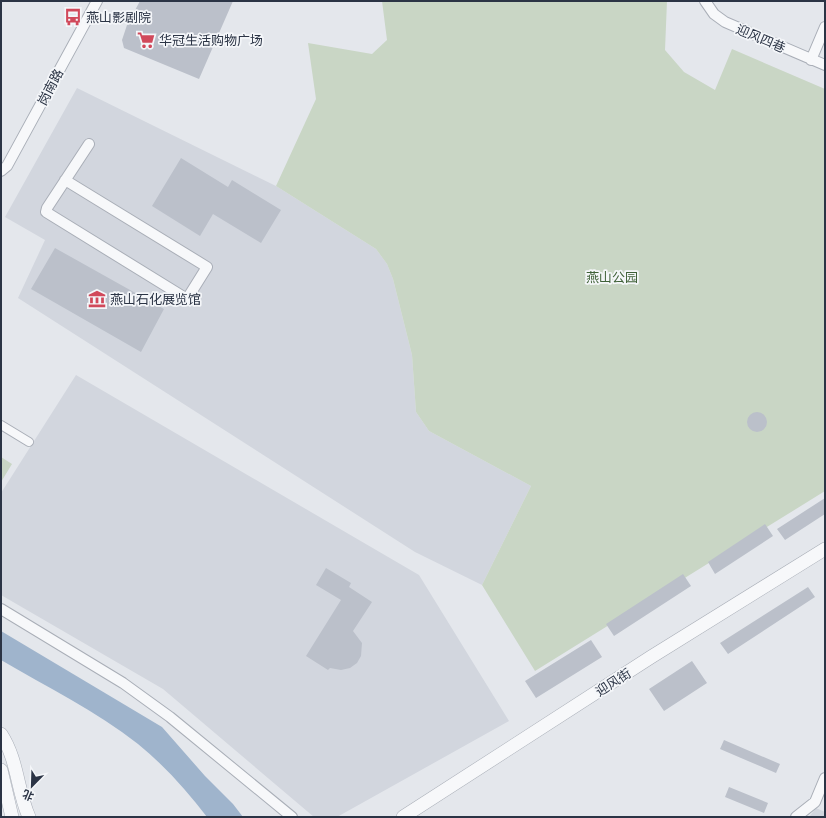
<svg xmlns="http://www.w3.org/2000/svg" width="826" height="818" font-family="Arial,'Noto Sans SC',sans-serif">
	<style>
		.built { fill: #d2d6de }
		.green { fill: #c9d6c5 }
		.water { fill: #9fb4cc }
		.building { fill: #bbc0ca }
		.lines { fill: none; stroke-linecap: round; stroke-linejoin: round }
		.pedestrian-casing { stroke: #a9aeb7; stroke-width: 10 }
		.minor-casing { stroke: #a9aeb7; stroke-width: 12 }
		.tertiary-casing { stroke: #a9aeb7; stroke-width: 14 }
		.pedestrian { stroke: #f7f8fa; stroke-width: 8 }
		.minor { stroke: #f7f8fa; stroke-width: 10 }
		.tertiary { stroke: #f7f8fa; stroke-width: 13 }
		.labels { text-anchor: middle; stroke-width: 3.5; stroke-linejoin: round; paint-order: stroke }
		.poi-label { font-size: 13px; fill: #2b3445; stroke: #f4f6f9; text-anchor: start }
		.street-label { font-size: 13px; fill: #2b3445; stroke: #f4f6f9 }
		.park-label { font-size: 13px; fill: #3f6138; stroke: #f4f6f9 }
	</style>
	<rect width="100%" height="100%" fill="#e4e7ec"/>
	<path class="built" d="M 77,88 L 276,186 L 376,249 L 387,264 L 393,279 L 412,355 L 416,412 L 429,431 L 531,486 L 482,585 L 415,552 L 18,298 L 45,240 L 5,217 Z
		M 76,375 L 419,575 L 509,721 L 337,817 L 314,817 L 163,689 L 1,595 L 1,493 Z
		M 816,808 L 825,812 L 825,817 L 809,817 Z"/>
	<path class="green" d="M 382,1 L 667,1 L 665,50 L 684,72 L 715,90 L 732,49 L 825,89 L 825,491 L 535,671 L 482,585 L 531,486 L 429,431 L 416,412 L 412,355 L 393,279 L 387,264 L 376,249 L 276,186 L 316,99 L 308,43 L 372,54 L 387,40 Z
		M 1,457 L 12,464 L 1,482 Z"/>
	<path class="water" d="M 1,631 L 162,727 L 205,776 L 233,804 L 243,817 L 207,817 C 187,791 164,765 138,744 C 96,711 47,687 1,660 Z"/>
	<path class="building" d="M 140,1 L 233,1 L 199,79 L 124,48 L 122,40 L 127,25 Z
		M 181,158 L 228,187 L 232,180 L 281,210 L 261,243 L 213,214 L 200,236 L 152,206 Z
		M 55,248 L 164,309 L 141,352 L 31,289 Z
		M747 422a10 10 0 1 1 20 0a10 10 0 1 1-20 0Z
		M 825,498 L 825,514 L 785,540 L 777,529 Z
		M 765,524 L 773,536 L 715,574 L 708,562 Z
		M 326,568 L 351,583 L 349,587 L 372,602 L 353,631 L 362,643 L 361,656 L 357,663 L 350,668 L 341,670 L 330,668 L 328,670 L 306,656 L 341,600 L 316,585 Z
		M 683,574 L 691,586 L 614,636 L 606,624 Z
		M 808,587 L 815,597 L 728,654 L 720,643 Z
		M 591,640 L 602,657 L 536,698 L 525,681 Z
		M 692,661 L 707,683 L 664,711 L 649,689 Z
		M 724,740 L 780,764 L 776,773 L 720,749 Z
		M 729,787 L 768,803 L 764,813 L 725,797 Z"/>
	<g class="lines">
		<g class="pedestrian-casing">
			<path id="pedestrian" d="M 1,425 L 29,442"/>
		</g>
		<g class="minor-casing">
			<path id="minor" d="M 705,1 L 714,14 L 725,22 L 825,65
				M 811,60 L 825,27
				M 1,171 L 7,166 L 97,1
				M 65,180 L 207,267 L 187,299 L 46,212 L 47,208 L 89,144
				M 1,609 L 123,683 L 170,717 L 292,817
				M 796,817 L 815,802 L 825,778"/>
		</g>
		<g class="tertiary-casing">
			<path id="tertiary" d="M 1,734 C 18,760 17,790 29,817
				M 1,770 L 12,817
				M 403,817 L 651,657 L 825,549"/>
		</g>
		<use href="#pedestrian" class="pedestrian"/>
		<use href="#minor" class="minor"/>
		<use href="#tertiary" class="tertiary"/>
	</g>
	<defs>
		<g id="bus-bare" transform="scale(1.38)"><path d="M-5-6H5V4H4V6H2V4H-2V6H-4V4H-5ZM-3.5-4V0h7V-4ZM-3.5 1.2v1.5H-2V1.2ZM2 1.2v1.5H3.5V1.2Z" fill="#d1495b" stroke="#f4f6f9" stroke-width="2.5" paint-order="stroke"/></g>
		<g id="supermarket-bare" transform="scale(1.38)"><path d="M-6-5.5h2.5l.6 2H6L4.5 2H-2.5L-4.4-4H-6ZM-1.5 3.2a1.3 1.3 0 1 0 .1 0ZM3 3.2a1.3 1.3 0 1 0 .1 0Z" fill="#d1495b" stroke="#f4f6f9" stroke-width="2.5" paint-order="stroke"/></g>
		<g id="museum-bare" transform="scale(1.38)"><path d="M0-6L6-3V-2H-6V-3ZM-5-1h2V3h-2ZM-1-1h2V3h-2ZM3-1h2V3H3ZM-6 4H6V6H-6Z" fill="#d1495b" stroke="#f4f6f9" stroke-width="2.5" paint-order="stroke"/></g>
	</defs>
	<g fill-rule="evenodd">
		<use href="#bus-bare" x="73" y="17"/>
		<use href="#supermarket-bare" x="146" y="40"/>
		<use href="#museum-bare" x="97" y="299"/>
	</g>
	<g class="labels">
		<g class="poi-label">
			<text x="86" y="22">燕山影剧院</text>
			<text x="159" y="45">华冠生活购物广场</text>
			<text x="110" y="304">燕山石化展览馆</text>
		</g>
		<g class="street-label">
			<text transform="translate(761 38) rotate(23)" y="5">迎风四巷</text>
			<text transform="translate(50 87) rotate(-62)" y="5">岗南路</text>
			<text transform="translate(613 682) rotate(-33)" y="5">迎风街</text>
		</g>
		<g class="park-label">
			<text x="612" y="282">燕山公园</text>
		</g>
	</g>
	<rect width="826" height="818" fill="none" stroke="#2b3445" stroke-width="4"/>
	<g transform="translate(32 786) rotate(203)" stroke="#f4f6f9" stroke-width="3" paint-order="stroke">
	<path d="M0-3L7 15L0 10L-7 15Z" fill="#2b3445"/>
	<text y="-6" font-size="11" font-weight="bold" text-anchor="middle" fill="#2b3445">北</text>
	</g>
</svg>
